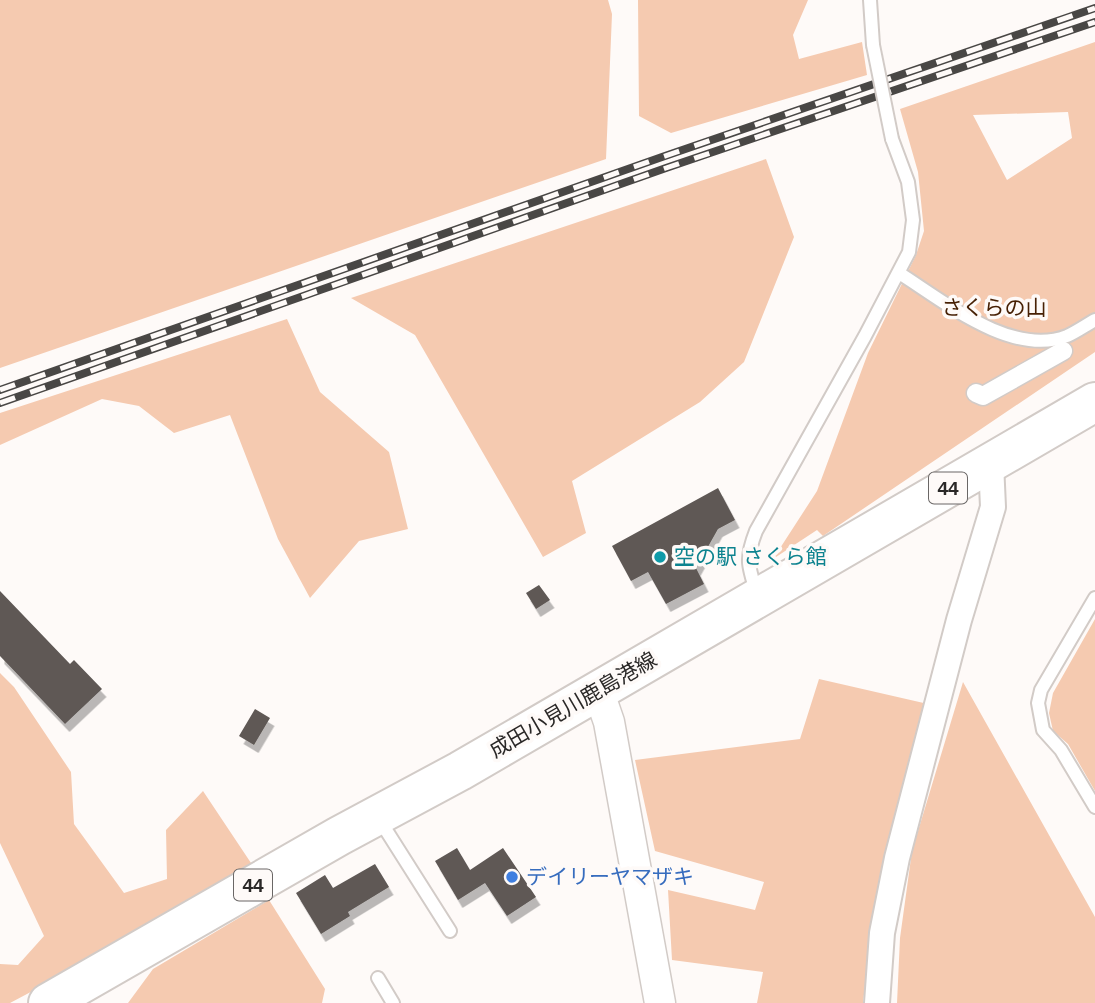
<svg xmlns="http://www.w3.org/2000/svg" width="1095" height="1003" font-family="Arial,'Noto Sans JP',sans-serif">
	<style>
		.green { fill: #f5cab0; fill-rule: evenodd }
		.building { fill: #5e5855; filter: url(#shadow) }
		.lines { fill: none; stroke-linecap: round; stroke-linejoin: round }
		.service-casing { stroke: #d2cbc7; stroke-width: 16 }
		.pedestrian-casing { stroke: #d2cbc7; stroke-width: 21 }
		.minor-casing { stroke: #d2cbc7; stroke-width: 28 }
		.tertiary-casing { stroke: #d2cbc7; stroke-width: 33 }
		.primary-casing { stroke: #d2cbc7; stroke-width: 42 }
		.service { stroke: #fff; stroke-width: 12 }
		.pedestrian { stroke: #fff; stroke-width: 18 }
		.minor { stroke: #fff; stroke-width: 24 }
		.tertiary { stroke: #fff; stroke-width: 30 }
		.primary { stroke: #fff; stroke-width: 38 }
		.rail-casing { stroke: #494745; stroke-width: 8 }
		.rail { stroke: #fefaf8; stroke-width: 5; stroke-dasharray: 16; stroke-linecap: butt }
		.service-bridge-casing { stroke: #d2cbc7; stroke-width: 16; stroke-linecap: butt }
		.service-bridge { stroke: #fff; stroke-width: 12 }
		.culture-dot { fill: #0f9aa8; stroke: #fefaf8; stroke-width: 2.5 }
		.shop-dot { fill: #3f7fe0; stroke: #fefaf8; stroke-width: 2.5 }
		.labels { text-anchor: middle; stroke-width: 7; stroke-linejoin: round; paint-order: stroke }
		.shield { fill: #fefaf8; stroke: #6a6766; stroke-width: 2 }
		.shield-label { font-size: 19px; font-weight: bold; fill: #2a2827 }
		.park-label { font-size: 21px; fill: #472105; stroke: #fefaf8 }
		.culture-label { font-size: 21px; fill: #0d838f; stroke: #fefaf8; text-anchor: start }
		.street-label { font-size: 21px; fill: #2a2827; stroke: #fefaf8 }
		.shop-label { font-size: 21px; fill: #366cbe; stroke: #fefaf8; text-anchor: start }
	</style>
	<defs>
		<filter id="shadow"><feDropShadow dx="4.5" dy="8" stdDeviation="0" flood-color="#0004"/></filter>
	</defs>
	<rect width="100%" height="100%" fill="#fefaf8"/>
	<path class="green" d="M 0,0 L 608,0 L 612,14 L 606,159 L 0,368 Z
		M 638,0 L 808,0 L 793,35 L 799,59 L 862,42 L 867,75 L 671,133 L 639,116 Z
		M 1095,42 L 1095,352 L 823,536 L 817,530 L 773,559 L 817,491 L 868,353 L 916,255 L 924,231 L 918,172 L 900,109 ZM 1068,112 L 1072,138 L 1007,180 L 973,115 Z
		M 766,159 L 794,237 L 744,362 L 700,402 L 572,481 L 586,533 L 543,557 L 415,335 L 351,298 Z
		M 287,319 L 320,392 L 389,452 L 408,529 L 359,541 L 310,598 L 278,539 L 230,415 L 174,433 L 139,406 L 102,399 L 0,445 L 0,413 Z
		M 1095,619 L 1095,791 L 1068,744 L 1053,731 L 1049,713 L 1053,693 Z
		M 0,673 L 14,687 L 71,772 L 74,824 L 124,893 L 167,879 L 166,830 L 203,791 L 257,872 L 10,1003 L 0,1003 L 0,964 L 18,965 L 44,936 L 0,843 Z
		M 819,679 L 928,704 L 873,916 L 863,1003 L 757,1003 L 763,972 L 672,960 L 668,890 L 755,910 L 764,882 L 655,851 L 635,760 L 800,739 Z
		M 963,682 L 1095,917 L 1095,1003 L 897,1003 L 900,938 L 912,851 Z
		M 269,900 L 325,989 L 322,1003 L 128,1003 L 153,969 Z"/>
	<path class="building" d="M 718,488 L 735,520 L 718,529 L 696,568 L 704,584 L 666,604 L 648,572 L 631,581 L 612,546 Z
		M 539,585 L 550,600 L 536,609 L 526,593 Z
		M 0,591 L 70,664 L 74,660 L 102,689 L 65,724 L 0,656 Z
		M 255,709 L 270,718 L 254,745 L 239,736 Z
		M 457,848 L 470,870 L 503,848 L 536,897 L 507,916 L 485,883 L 458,900 L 435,861 Z
		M 375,864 L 389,887 L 348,912 L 350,916 L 321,934 L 296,893 L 325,875 L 333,888 Z"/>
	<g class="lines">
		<g class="service-casing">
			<path id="service" d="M 870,0 L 873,45
				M 899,273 C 942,300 1012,358 1067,336 C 1076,332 1086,325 1095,320
				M 757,594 C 748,566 745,559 756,531 L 865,336 L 909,252 L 913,220 L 908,182 L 892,139
				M 1095,598 L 1041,690 L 1038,703 L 1043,730 L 1061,750 L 1095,807
				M 379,819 L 450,931
				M 378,978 L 393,1003"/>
		</g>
		<g class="pedestrian-casing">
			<path id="pedestrian" d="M 976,393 L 983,396 L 1063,351"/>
		</g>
		<g class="minor-casing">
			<path id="minor" d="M 877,1003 L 882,933 L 897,858 L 959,620 L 993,507 L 991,463"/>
		</g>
		<g class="tertiary-casing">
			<path id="tertiary" d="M 598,690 L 609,722 L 660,1003"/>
		</g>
		<g class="primary-casing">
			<path id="primary" d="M 48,1003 L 339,836 L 460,771 L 1095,402"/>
		</g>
		<use href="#service" class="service"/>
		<use href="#pedestrian" class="pedestrian"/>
		<use href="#minor" class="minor"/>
		<use href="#tertiary" class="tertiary"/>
		<use href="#primary" class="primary"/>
		<g class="rail-casing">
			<path id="rail" d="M 0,390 L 662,157 L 1095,8
				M 0,403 L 666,168 L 1095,22"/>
		</g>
		<use href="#rail" class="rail"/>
		<g class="service-bridge-casing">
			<path id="service-bridge" d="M 873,45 L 892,139"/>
		</g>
		<use href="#service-bridge" class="service-bridge"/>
	</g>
	<circle class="culture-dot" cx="660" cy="557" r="7"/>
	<circle class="shop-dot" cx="512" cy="877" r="7"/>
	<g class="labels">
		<g class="shield">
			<rect x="929" y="472.5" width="38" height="31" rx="5"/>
			<rect x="234" y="869.5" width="38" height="31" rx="5"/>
		</g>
		<g class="shield-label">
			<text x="948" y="495">44</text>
			<text x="253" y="892">44</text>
		</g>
		<g class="park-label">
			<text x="994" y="315">さくらの山</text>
		</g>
		<g class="culture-label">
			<text x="674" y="564">空の駅 さくら館</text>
		</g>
		<g class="street-label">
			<text transform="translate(573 705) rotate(-30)" y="7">成田小見川鹿島港線</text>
		</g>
		<g class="shop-label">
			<text x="526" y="884">デイリーヤマザキ</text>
		</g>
	</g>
</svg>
